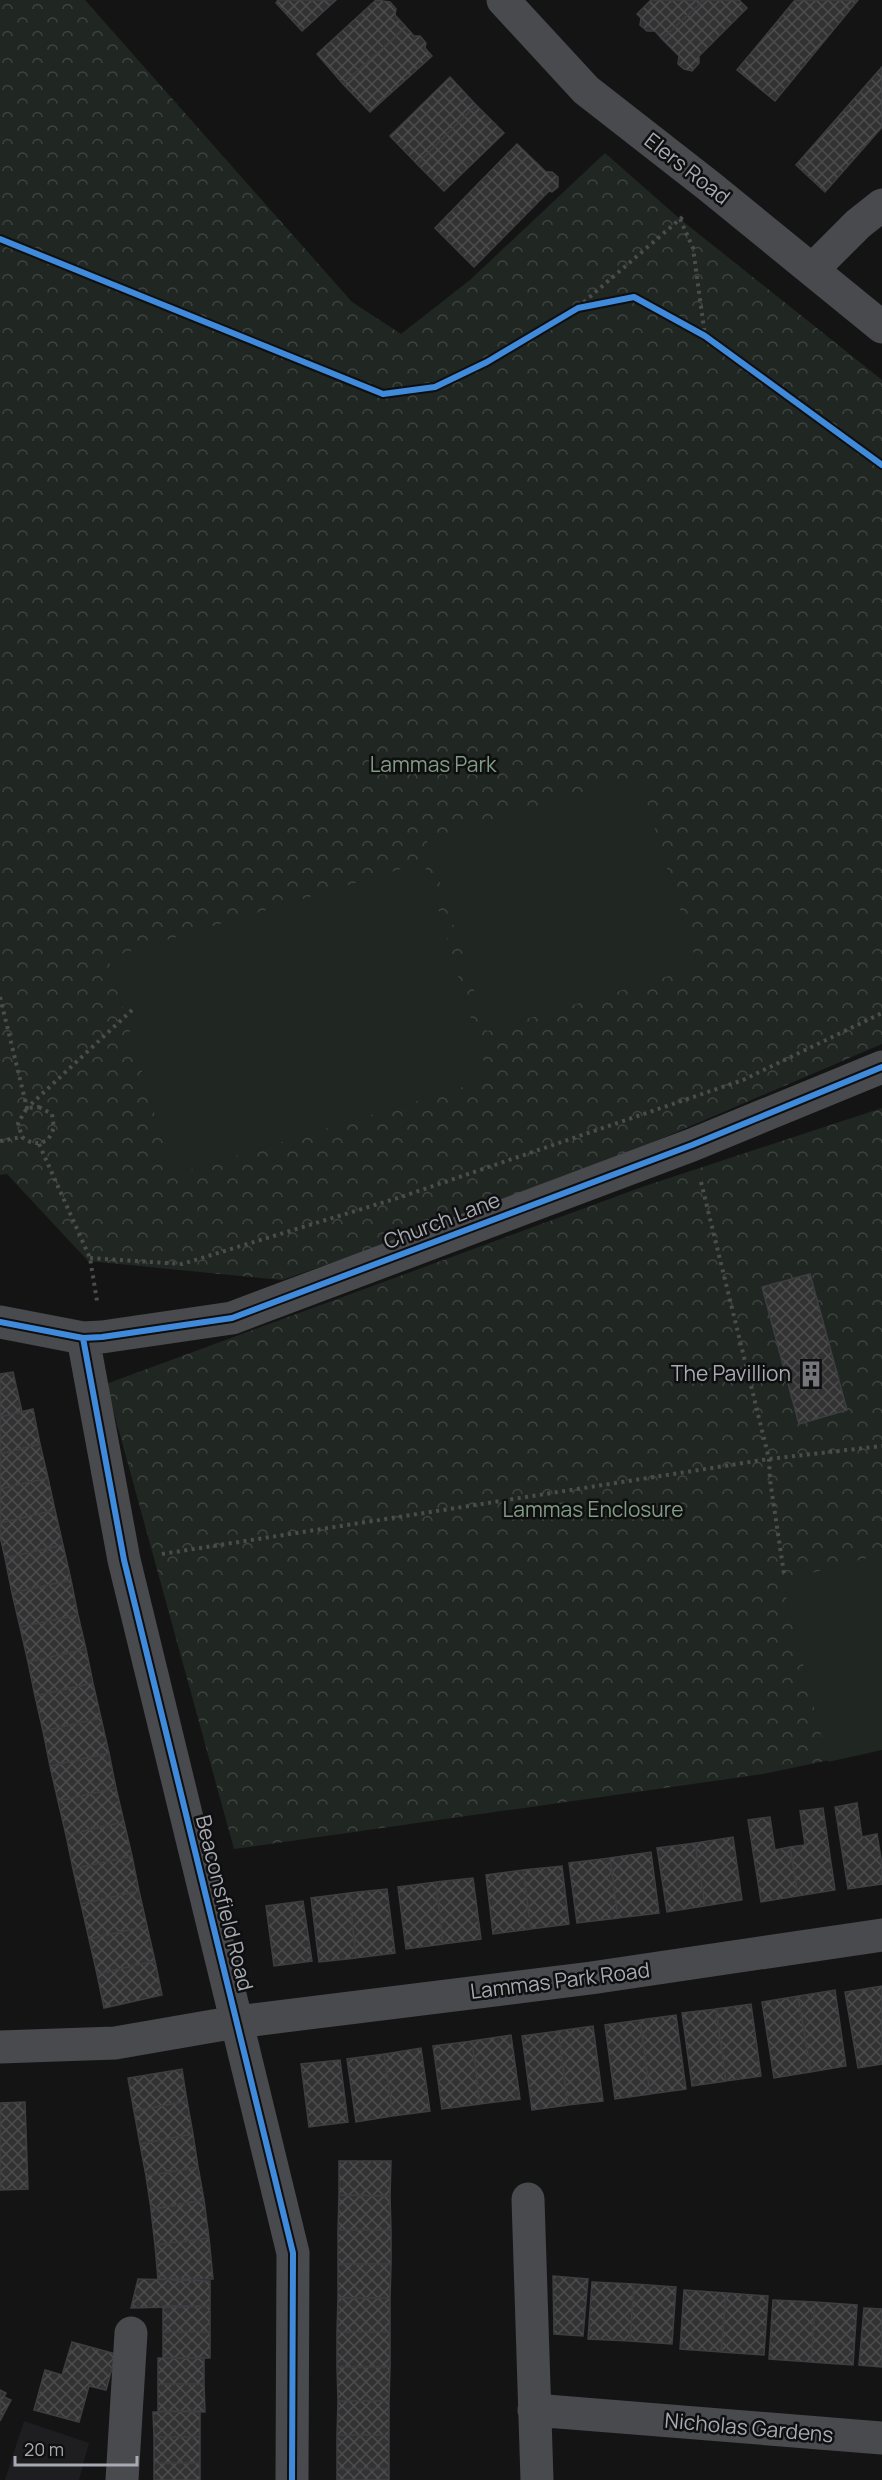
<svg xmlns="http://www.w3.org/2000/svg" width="882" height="2480" font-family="Manrope,sans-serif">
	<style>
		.built { fill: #1e1e20 }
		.park { fill: url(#park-crowns) }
		.pitch { fill: #202622 }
		.building { fill: url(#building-cross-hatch); stroke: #3d3e41; stroke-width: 1.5 }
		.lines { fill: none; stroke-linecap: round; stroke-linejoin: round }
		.path { stroke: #4b4c4e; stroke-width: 4; stroke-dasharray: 3 4.5; stroke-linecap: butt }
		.minor { stroke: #494a4d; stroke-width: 33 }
		.cycleway-casing { stroke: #0f0f10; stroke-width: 10 }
		.cycleway { stroke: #408adc; stroke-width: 6 }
		.labels { text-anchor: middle; stroke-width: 5; stroke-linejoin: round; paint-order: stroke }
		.street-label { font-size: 21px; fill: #a7aab4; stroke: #0f0f10 }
		.park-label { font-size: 21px; fill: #809c85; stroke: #0f0f10 }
		.poi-label { font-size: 21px; fill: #a7aab4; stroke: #0f0f10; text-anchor: end }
	</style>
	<defs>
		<pattern id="park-crowns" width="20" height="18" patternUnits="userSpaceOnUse" patternTransform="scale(1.5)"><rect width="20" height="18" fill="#202622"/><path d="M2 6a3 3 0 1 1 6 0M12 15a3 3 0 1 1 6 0" fill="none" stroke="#3e4340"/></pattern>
		<pattern id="building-cross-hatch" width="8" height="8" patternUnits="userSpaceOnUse" patternTransform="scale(1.5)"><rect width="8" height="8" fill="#323233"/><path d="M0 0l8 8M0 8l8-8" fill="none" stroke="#4d4d4e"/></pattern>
	</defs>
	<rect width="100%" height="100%" fill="#141415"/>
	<path class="built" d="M 24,2421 L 89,2443 L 79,2480 L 5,2480 Z"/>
	<path class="park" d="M 0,0 L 85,0 L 352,302 L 401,334 L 470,280 L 605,153 L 680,219 L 882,380 L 882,1044 L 537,1192 L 282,1280 L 88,1261 L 7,1174 L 0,1175 Z
		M 882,1108 L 882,1749 L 763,1774 L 234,1849 L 106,1384 L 642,1187 Z"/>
	<path class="pitch" d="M 638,775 L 698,967 L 487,1031 L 427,841 Z
		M 424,862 L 489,1079 L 173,1175 L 108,958 Z
		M 882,1554 L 882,1750 L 828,1762 L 782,1581 Z"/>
	<path class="building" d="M 278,0 L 336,0 L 302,31 L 276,3 Z
		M 376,0 L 390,2 L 396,9 L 395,15 L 406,27 L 343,84 L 317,54 Z
		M 651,0 L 704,0 L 662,39 L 655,31 L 647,31 L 640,25 L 641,18 L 637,14 Z
		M 704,0 L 739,0 L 747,8 L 699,56 L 699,63 L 692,71 L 684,69 L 678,64 L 679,56 L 662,39 Z
		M 795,0 L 858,0 L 775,101 L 737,70 Z
		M 406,27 L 414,36 L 420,36 L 426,43 L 425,48 L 432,56 L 370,112 L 343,84 Z
		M 882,67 L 882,127 L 825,192 L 796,165 Z
		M 450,77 L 476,105 L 417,164 L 390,136 Z
		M 476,105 L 504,133 L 444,191 L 417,164 Z
		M 517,144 L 546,172 L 552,172 L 558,177 L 558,187 L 552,192 L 549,191 L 474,267 L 435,228 Z
		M 810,1274 L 847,1410 L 799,1424 L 762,1287 Z
		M 13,1372 L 22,1412 L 0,1417 L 0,1374 Z
		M 33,1409 L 40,1444 L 0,1454 L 0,1417 Z
		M 40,1444 L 48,1478 L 0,1489 L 0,1454 Z
		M 48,1478 L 55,1510 L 0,1523 L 0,1489 Z
		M 55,1510 L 63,1545 L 5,1558 L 0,1536 L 0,1523 Z
		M 63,1545 L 71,1580 L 12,1593 L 5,1558 Z
		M 71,1580 L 78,1615 L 20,1627 L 12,1593 Z
		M 78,1615 L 86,1649 L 28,1662 L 20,1627 Z
		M 86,1649 L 93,1683 L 35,1696 L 28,1662 Z
		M 93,1683 L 101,1718 L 43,1731 L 35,1696 Z
		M 101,1718 L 109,1753 L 50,1766 L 43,1731 Z
		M 109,1753 L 116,1788 L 58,1801 L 50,1766 Z
		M 116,1788 L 124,1822 L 66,1835 L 58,1801 Z
		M 857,1803 L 862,1837 L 877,1834 L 882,1865 L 882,1884 L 848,1889 L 835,1807 Z
		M 823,1808 L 835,1890 L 798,1896 L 790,1847 L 805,1845 L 800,1811 Z
		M 770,1817 L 775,1850 L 790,1847 L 798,1896 L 761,1902 L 748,1820 Z
		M 124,1822 L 132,1856 L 73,1869 L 66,1835 Z
		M 733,1837 L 742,1900 L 705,1906 L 695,1843 Z
		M 695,1843 L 705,1906 L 667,1912 L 657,1848 Z
		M 651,1852 L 659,1913 L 618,1918 L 610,1858 Z
		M 132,1856 L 139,1891 L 81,1904 L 73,1869 Z
		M 610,1858 L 618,1918 L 577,1923 L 569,1863 Z
		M 562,1866 L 569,1924 L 531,1929 L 523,1870 Z
		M 523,1870 L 531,1929 L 493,1934 L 486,1875 Z
		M 473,1878 L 481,1939 L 443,1944 L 436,1882 Z
		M 436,1882 L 443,1944 L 406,1949 L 398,1887 Z
		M 387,1889 L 395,1953 L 356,1958 L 349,1893 Z
		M 139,1891 L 147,1926 L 89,1939 L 81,1904 Z
		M 349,1893 L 356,1958 L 319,1962 L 311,1898 Z
		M 303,1901 L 312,1961 L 274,1966 L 266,1906 Z
		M 147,1926 L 155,1961 L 97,1974 L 89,1939 Z
		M 155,1961 L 162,1995 L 104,2008 L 97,1974 Z
		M 882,1986 L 882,2064 L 858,2068 L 845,1992 Z
		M 835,1990 L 846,2066 L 811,2072 L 798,1996 Z
		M 798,1996 L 811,2072 L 774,2078 L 762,2002 Z
		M 751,2004 L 761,2076 L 726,2081 L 716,2009 Z
		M 716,2009 L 726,2081 L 692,2086 L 682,2013 Z
		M 676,2015 L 686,2089 L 650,2094 L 640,2020 Z
		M 640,2020 L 650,2094 L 615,2099 L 605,2025 Z
		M 593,2026 L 603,2101 L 568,2105 L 558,2031 Z
		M 558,2031 L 568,2105 L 532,2110 L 522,2036 Z
		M 511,2035 L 520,2099 L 480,2104 L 472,2041 Z
		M 472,2041 L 480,2104 L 442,2109 L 433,2046 Z
		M 421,2048 L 430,2111 L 393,2116 L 384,2054 Z
		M 384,2054 L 393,2116 L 356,2122 L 347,2059 Z
		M 340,2060 L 348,2122 L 309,2127 L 301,2064 Z
		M 182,2069 L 187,2101 L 134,2111 L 128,2078 Z
		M 187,2101 L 193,2134 L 140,2144 L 134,2111 Z
		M 25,2102 L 28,2189 L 0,2190 L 0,2103 Z
		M 193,2134 L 198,2167 L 146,2176 L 140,2144 Z
		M 339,2161 L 391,2161 L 390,2196 L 339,2195 Z
		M 198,2167 L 204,2200 L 151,2209 L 146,2176 Z
		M 339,2195 L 390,2196 L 391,2230 L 338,2230 Z
		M 204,2200 L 209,2238 L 155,2245 L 151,2210 Z
		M 338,2230 L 391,2230 L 391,2264 L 338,2264 Z
		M 209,2238 L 213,2279 L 158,2279 L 155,2245 Z
		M 338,2264 L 391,2264 L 390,2298 L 338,2298 Z
		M 553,2276 L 588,2279 L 583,2336 L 554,2334 Z
		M 138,2279 L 210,2281 L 210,2306 L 131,2308 Z
		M 592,2282 L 634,2284 L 630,2341 L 588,2339 Z
		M 634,2284 L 676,2287 L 672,2344 L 630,2341 Z
		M 684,2290 L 726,2293 L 721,2352 L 680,2349 Z
		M 726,2293 L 768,2296 L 764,2355 L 721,2352 Z
		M 338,2298 L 390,2298 L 390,2332 L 337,2332 Z
		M 773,2300 L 815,2302 L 811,2362 L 769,2359 Z
		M 815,2302 L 857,2305 L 853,2365 L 811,2362 Z
		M 163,2306 L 210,2306 L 210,2332 L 163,2332 Z
		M 864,2308 L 882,2309 L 882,2367 L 859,2365 Z
		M 163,2332 L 210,2332 L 210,2358 L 163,2358 Z
		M 337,2332 L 390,2332 L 390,2367 L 337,2367 Z
		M 72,2342 L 116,2354 L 106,2390 L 89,2386 L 79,2422 L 34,2410 L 45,2370 L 62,2375 Z
		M 158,2358 L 204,2358 L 204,2384 L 158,2384 Z
		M 337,2367 L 390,2367 L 389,2401 L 338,2401 Z
		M 158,2384 L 204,2384 L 205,2412 L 158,2411 Z
		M 0,2390 L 6,2393 L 4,2397 L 11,2400 L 0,2421 Z
		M 338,2401 L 389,2401 L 389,2435 L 337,2435 Z
		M 200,2411 L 200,2437 L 154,2437 L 153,2412 Z
		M 337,2435 L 389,2435 L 389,2469 L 337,2469 Z
		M 154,2437 L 200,2437 L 200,2463 L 154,2463 Z
		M 154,2463 L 200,2463 L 200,2480 L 154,2480 Z
		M 337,2469 L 389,2469 L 389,2480 L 337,2480 Z"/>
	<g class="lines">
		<path class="path" d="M 680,219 L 693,248 L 705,336
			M 0,239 L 383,394 L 435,387 L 487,362 L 578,308 L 634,297 L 705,336 L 882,465
			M 578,307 L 686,214
			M 0,997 L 27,1108 L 132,1010
			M 39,1107 L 52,1114 L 54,1128 L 48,1140 C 37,1145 32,1144 22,1137 L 18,1123 L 27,1108 Z
			M 0,1141 L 22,1137
			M 39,1144 L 90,1258 L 97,1301
			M 701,1182 L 769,1459 L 770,1480 L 784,1574
			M 90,1258 L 182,1264 L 401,1197 L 743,1080 L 882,1013
			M 162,1554 L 769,1459 L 882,1446"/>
		<path class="minor" d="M 503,0 L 586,90 L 709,186 L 882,327
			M 812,270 L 858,224 L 882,205
			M 0,1322 L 83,1338 L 102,1337 L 232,1318 L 692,1145 L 882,1067
			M 83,1338 L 124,1560 L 293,2253 L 292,2480
			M 0,2047 L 115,2043 L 236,2022 L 591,1978 L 882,1935
			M 528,2199 L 537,2480
			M 534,2410 L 882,2438
			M 122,2480 L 131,2333"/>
		<g class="cycleway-casing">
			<path id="cycleway" d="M 0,239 L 383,394 L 435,387 L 487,362 L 578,308 L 634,297 L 705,336 L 882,465
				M 0,1322 L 83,1338 L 102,1337 L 232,1318 L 692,1145 L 882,1067
				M 83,1338 L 124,1560 L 293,2253 L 292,2480"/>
		</g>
		<use href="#cycleway" class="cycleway"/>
	</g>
	<defs>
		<g id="building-bare" transform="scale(2.07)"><path d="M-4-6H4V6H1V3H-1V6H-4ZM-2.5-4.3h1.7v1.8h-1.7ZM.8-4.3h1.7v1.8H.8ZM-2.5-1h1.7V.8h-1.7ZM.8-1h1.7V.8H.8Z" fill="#74767c" stroke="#0f0f10" stroke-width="2.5" paint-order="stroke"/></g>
	</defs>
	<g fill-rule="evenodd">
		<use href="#building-bare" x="811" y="1374"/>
	</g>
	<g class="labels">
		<g class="street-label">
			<text transform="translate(687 169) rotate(38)" y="7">Elers Road</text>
			<text transform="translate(442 1221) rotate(-21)" y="7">Church Lane</text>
			<text transform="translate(224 1903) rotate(76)" y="7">Beaconsfield Road</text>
			<text transform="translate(560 1981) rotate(-7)" y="7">Lammas Park Road</text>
			<text transform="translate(749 2428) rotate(5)" y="7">Nicholas Gardens</text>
		</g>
		<g class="park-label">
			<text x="433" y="772">Lammas Park</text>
			<text x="593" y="1517">Lammas Enclosure</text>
		</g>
		<g class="poi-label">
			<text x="791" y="1381">The Pavillion</text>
		</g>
	</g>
	<path d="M15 2456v9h122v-9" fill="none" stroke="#a7aab4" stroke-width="3"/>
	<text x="24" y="2456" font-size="18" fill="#a7aab4" stroke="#0f0f10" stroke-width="4.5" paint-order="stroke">20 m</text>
</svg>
